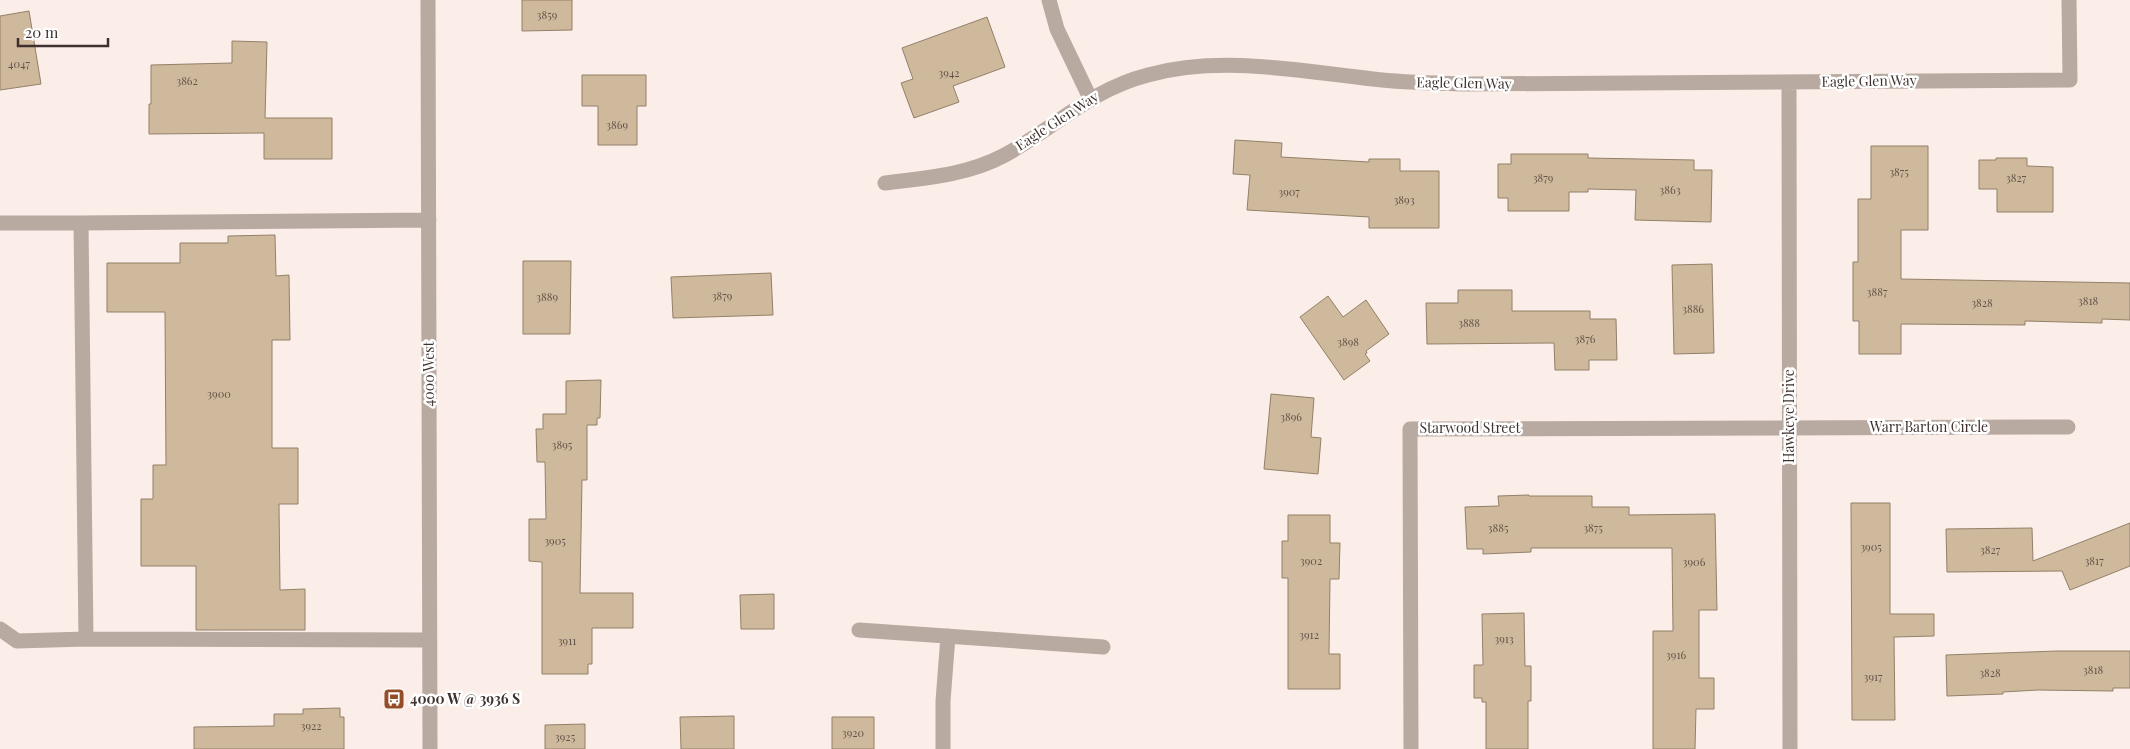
<svg xmlns="http://www.w3.org/2000/svg" width="2130" height="749" font-family="'Playfair Display',serif">
	<style>
		.building { fill: #cfb99d; stroke: #938069 }
		.lines { fill: none; stroke-linecap: round; stroke-linejoin: round }
		.minor { stroke: #b8aaa1; stroke-width: 15 }
		.labels { text-anchor: middle; stroke-width: 5; stroke-linejoin: round; paint-order: stroke }
		.number-label { font-size: 11px; fill: #625349 }
		.street-label { font-size: 14px; fill: #3e312d; stroke: #fff }
		.poi-label { font-size: 14px; font-weight: bold; fill: #3e312d; stroke: #fff; text-anchor: start }
	</style>
	<rect width="100%" height="100%" fill="#fbede8"/>
	<path class="building" d="M 522,0 L 572,0 L 572,30 L 522,31 Z
		M 29,11 L 41,84 L 0,90 L 0,16 Z
		M 987,17 L 1005,67 L 953,86 L 959,102 L 914,118 L 901,83 L 913,79 L 902,48 Z
		M 232,41 L 267,42 L 265,118 L 332,118 L 332,159 L 264,159 L 264,133 L 149,134 L 149,104 L 151,104 L 151,65 L 232,63 Z
		M 582,75 L 646,75 L 646,106 L 637,106 L 637,145 L 598,145 L 598,106 L 582,106 Z
		M 1235,140 L 1282,143 L 1281,157 L 1369,162 L 1369,159 L 1400,159 L 1400,171 L 1439,171 L 1439,228 L 1369,228 L 1369,217 L 1247,210 L 1250,175 L 1233,174 Z
		M 1871,146 L 1928,146 L 1928,230 L 1901,230 L 1901,279 L 2130,283 L 2130,320 L 2102,319 L 2102,323 L 2025,321 L 2025,325 L 1901,324 L 1901,354 L 1859,354 L 1859,321 L 1853,321 L 1853,262 L 1858,262 L 1858,199 L 1871,199 Z
		M 1511,154 L 1588,154 L 1588,158 L 1694,160 L 1694,170 L 1712,170 L 1711,222 L 1635,220 L 1636,190 L 1588,189 L 1588,192 L 1569,192 L 1569,211 L 1508,211 L 1508,198 L 1498,198 L 1498,164 L 1511,164 Z
		M 1996,158 L 2027,158 L 2027,166 L 2053,167 L 2053,212 L 1997,212 L 1997,189 L 1979,189 L 1979,160 L 1996,160 Z
		M 275,235 L 276,276 L 289,275 L 290,340 L 272,340 L 272,448 L 298,448 L 298,504 L 279,504 L 280,590 L 305,589 L 305,630 L 196,630 L 196,566 L 141,566 L 141,499 L 153,499 L 153,465 L 166,465 L 165,312 L 107,312 L 107,263 L 180,263 L 180,243 L 228,243 L 228,236 Z
		M 523,261 L 571,261 L 570,334 L 523,334 Z
		M 1712,264 L 1714,353 L 1674,354 L 1672,265 Z
		M 771,273 L 773,315 L 673,318 L 671,277 Z
		M 1458,290 L 1512,290 L 1512,311 L 1590,311 L 1590,319 L 1616,319 L 1617,360 L 1589,360 L 1589,370 L 1555,370 L 1554,343 L 1427,344 L 1426,303 L 1458,303 Z
		M 1328,296 L 1343,317 L 1366,300 L 1389,334 L 1366,351 L 1367,353 L 1365,354 L 1370,361 L 1344,380 L 1300,317 Z
		M 601,380 L 600,418 L 597,418 L 597,425 L 587,425 L 587,480 L 582,480 L 580,593 L 633,593 L 633,628 L 592,628 L 592,664 L 588,664 L 588,674 L 542,674 L 542,562 L 529,561 L 529,519 L 546,519 L 545,462 L 537,462 L 536,429 L 543,429 L 543,414 L 566,414 L 566,381 Z
		M 1271,394 L 1314,398 L 1311,437 L 1321,438 L 1318,474 L 1264,469 Z
		M 1529,495 L 1529,496 L 1592,496 L 1592,507 L 1629,507 L 1629,515 L 1715,514 L 1717,610 L 1699,610 L 1699,678 L 1714,678 L 1714,709 L 1696,709 L 1695,749 L 1653,749 L 1653,631 L 1673,631 L 1672,548 L 1531,548 L 1531,552 L 1483,554 L 1483,549 L 1467,549 L 1465,507 L 1499,506 L 1498,496 Z
		M 1851,503 L 1890,503 L 1890,614 L 1934,614 L 1934,636 L 1894,637 L 1895,720 L 1852,720 Z
		M 1288,515 L 1330,515 L 1330,543 L 1340,543 L 1339,579 L 1330,579 L 1329,654 L 1340,654 L 1340,689 L 1288,689 L 1288,578 L 1282,578 L 1282,541 L 1288,541 Z
		M 2130,523 L 2130,566 L 2070,590 L 2062,571 L 1947,572 L 1946,529 L 2032,528 L 2033,561 Z
		M 774,594 L 774,629 L 741,629 L 740,595 Z
		M 1524,613 L 1525,666 L 1531,666 L 1531,701 L 1528,701 L 1528,749 L 1486,749 L 1486,702 L 1482,702 L 1482,698 L 1474,698 L 1474,665 L 1483,665 L 1482,614 Z
		M 2057,651 L 2130,651 L 2130,688 L 2113,688 L 2113,691 L 2038,690 L 2003,692 L 2003,694 L 1947,696 L 1946,655 Z
		M 340,708 L 340,717 L 344,717 L 344,749 L 194,749 L 194,727 L 274,726 L 274,714 L 303,714 L 303,709 Z
		M 734,716 L 734,749 L 681,749 L 680,717 Z
		M 832,717 L 874,717 L 874,749 L 832,749 Z
		M 585,724 L 585,749 L 545,749 L 545,725 Z"/>
	<g class="lines">
		<path class="minor" d="M 428,0 L 430,749
			M 1049,0 L 1057,29 L 1090,98
			M 1789,82 L 1790,749
			M 885,183 C 925,178 967,175 1003,156 C 1054,129 1089,90 1148,75 C 1221,55 1299,71 1373,79 C 1405,83 1436,83 1468,84 L 2070,80 L 2069,0
			M 429,220 L 81,223 L 86,639 L 430,640
			M 0,223 L 81,223
			M 0,629 L 17,641 L 86,639
			M 859,630 L 1103,647
			M 943,749 L 943,701 L 948,636
			M 1411,749 L 1410,429 L 2068,427"/>
	</g>
	<defs>
		<g id="bus-square" transform="scale(1.125)"><rect x="-9" y="-9" width="18" height="18" rx="4" fill="#944d26" stroke="#fff"/><path d="M-5-6H5V4H4V6H2V4H-2V6H-4V4H-5ZM-3.5-4V0h7V-4ZM-3.5 1.2v1.5H-2V1.2ZM2 1.2v1.5H3.5V1.2Z" fill="#fff"/></g>
	</defs>
	<g fill-rule="evenodd">
		<use href="#bus-square" x="394" y="699"/>
	</g>
	<g class="labels">
		<g class="number-label">
			<text x="547" y="19">3859</text>
			<text x="19" y="68">4047</text>
			<text x="949" y="77">3942</text>
			<text x="187" y="85">3862</text>
			<text x="617" y="129">3869</text>
			<text x="1899" y="176">3875</text>
			<text x="1543" y="182">3879</text>
			<text x="2016" y="182">3827</text>
			<text x="1670" y="194">3863</text>
			<text x="1289" y="196">3907</text>
			<text x="1404" y="204">3893</text>
			<text x="1877" y="296">3887</text>
			<text x="722" y="300">3879</text>
			<text x="547" y="301">3889</text>
			<text x="2088" y="305">3818</text>
			<text x="1982" y="307">3828</text>
			<text x="1693" y="313">3886</text>
			<text x="1469" y="327">3888</text>
			<text x="1585" y="343">3876</text>
			<text x="1348" y="346">3898</text>
			<text x="219" y="398">3900</text>
			<text x="1291" y="421">3896</text>
			<text x="562" y="449">3895</text>
			<text x="1498" y="532">3885</text>
			<text x="1593" y="532">3875</text>
			<text x="555" y="545">3905</text>
			<text x="1871" y="551">3905</text>
			<text x="1990" y="554">3827</text>
			<text x="1311" y="565">3902</text>
			<text x="2094" y="565">3817</text>
			<text x="1694" y="566">3906</text>
			<text x="1309" y="639">3912</text>
			<text x="1504" y="643">3913</text>
			<text x="567" y="645">3911</text>
			<text x="1676" y="659">3916</text>
			<text x="2093" y="674">3818</text>
			<text x="1990" y="677">3828</text>
			<text x="1873" y="681">3917</text>
			<text x="311" y="730">3922</text>
			<text x="853" y="737">3920</text>
			<text x="565" y="741">3925</text>
		</g>
		<g class="street-label">
			<text transform="translate(1869 81) rotate(-1)" y="5">Eagle Glen Way</text>
			<text transform="translate(1464 83) rotate(1)" y="5">Eagle Glen Way</text>
			<text transform="translate(1057 121) rotate(-33)" y="5">Eagle Glen Way</text>
			<text transform="translate(429 374) rotate(-90)" y="5">4000 West</text>
			<text transform="translate(1789 416) rotate(-90)" y="5">Hawkeye Drive</text>
			<text x="1929" y="432">Warr Barton Circle</text>
			<text x="1470" y="433">Starwood Street</text>
		</g>
		<g class="poi-label">
			<text x="410" y="704">4000 W @ 3936 S</text>
		</g>
	</g>
	<path d="M18 38v8h90v-8" fill="none" stroke="#3e312d" stroke-width="2.5"/>
	<text x="25" y="38" font-size="15" fill="#3e312d" stroke="#ffffff" stroke-width="4" paint-order="stroke">20 m</text>
</svg>
